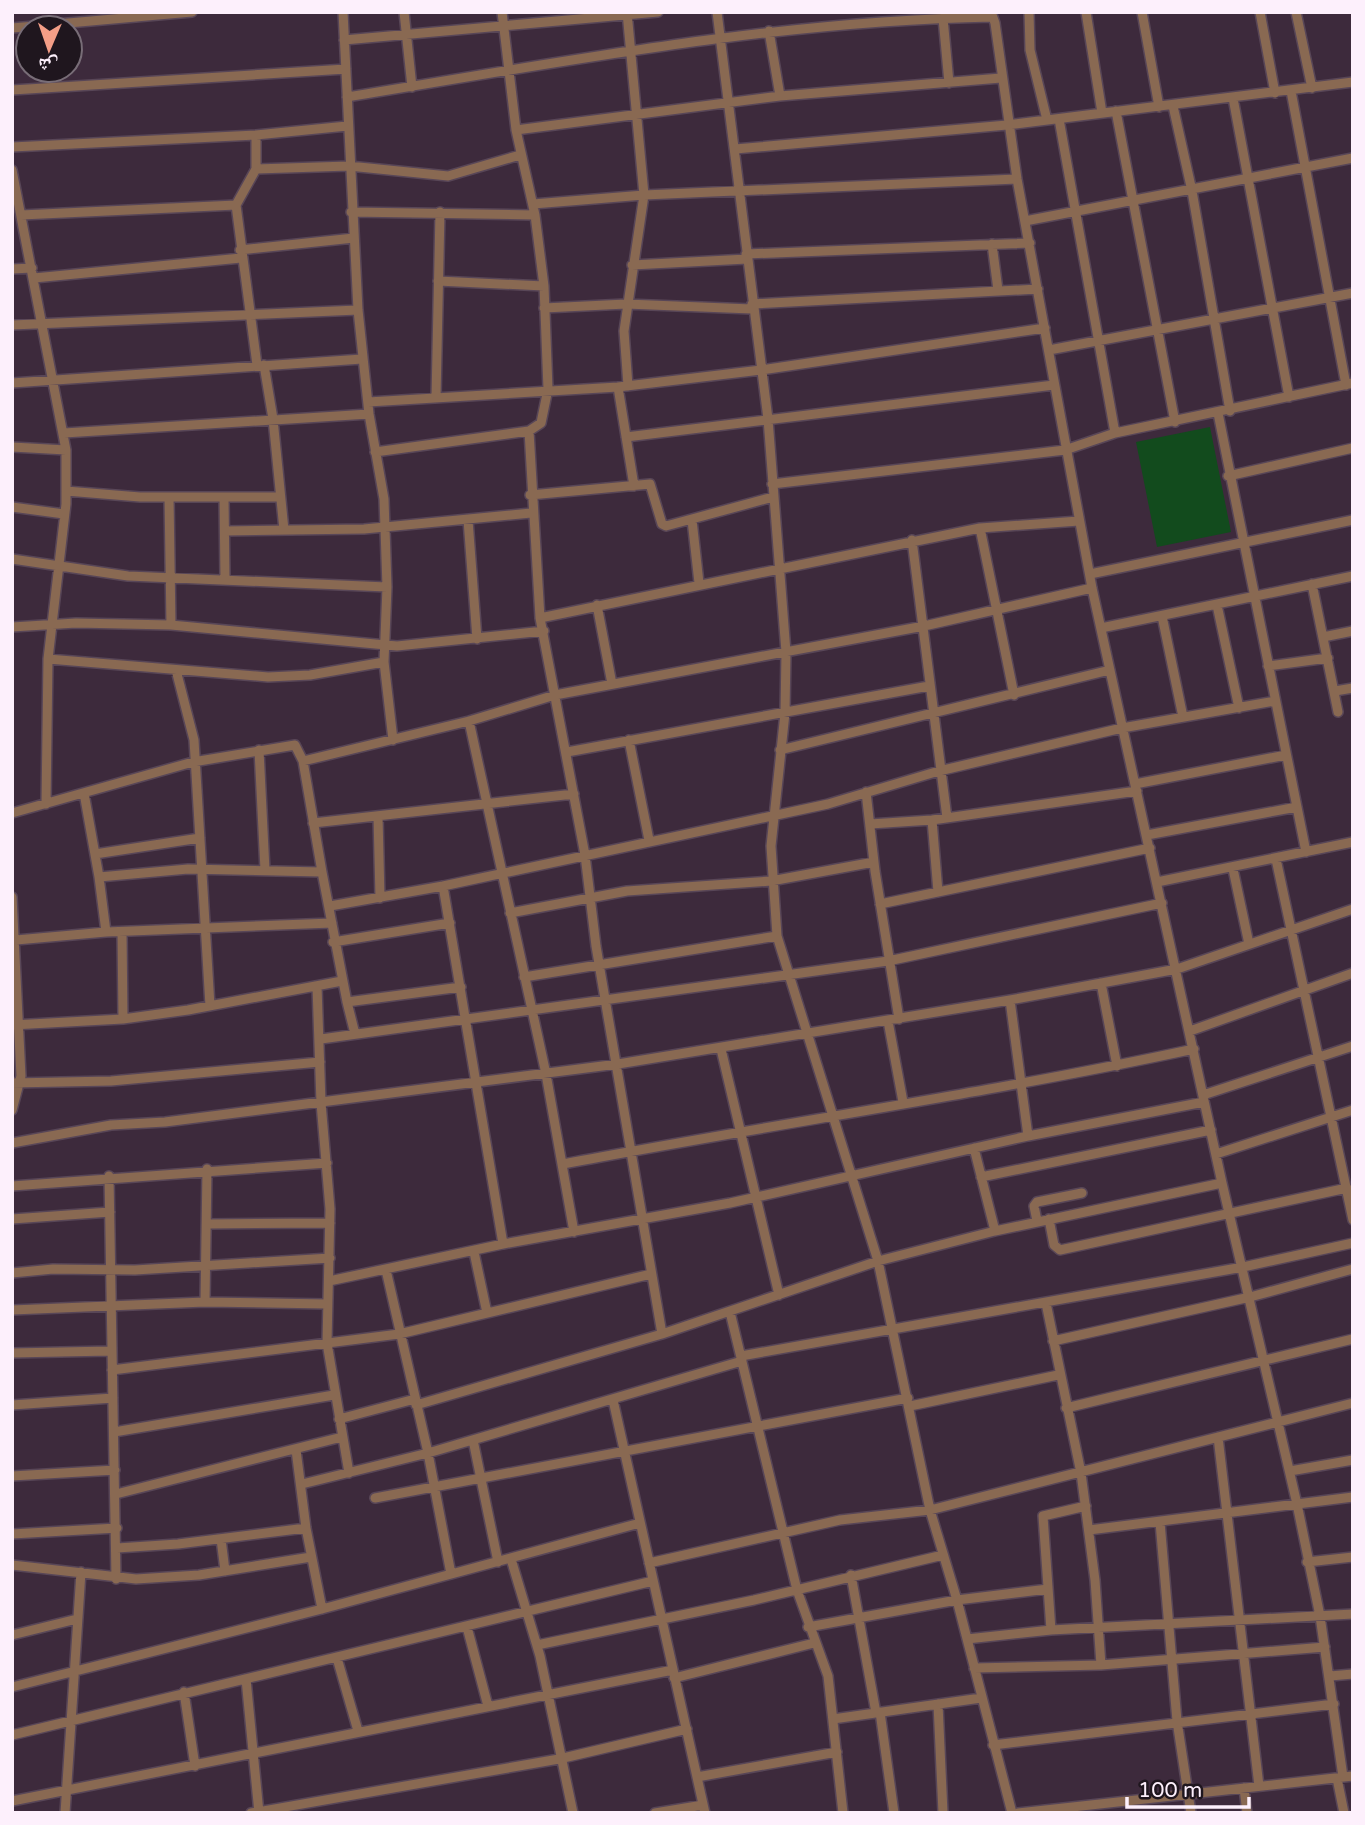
<svg xmlns="http://www.w3.org/2000/svg" width="1365" height="1825" font-family="'Varela Round','Noto Naskh Arabic',sans-serif">
	<style>
		.park { fill: #124b1d }
		.lines { fill: none; stroke-linecap: round; stroke-linejoin: round }
		.minor-casing { stroke: #584657; stroke-width: 12 }
		.minor { stroke: #896952; stroke-width: 9 }
	</style>
	<rect width="100%" height="100%" fill="#3d2a3c"/>
	<path class="park" d="M 1210,427 L 1231,532 L 1157,547 L 1136,442 Z"/>
	<g class="lines">
		<g class="minor-casing">
			<path id="minor" d="M 343,12 L 358,310 L 369,414 L 384,499 L 387,587 L 384,662 L 393,740
				M 404,12 L 412,87
				M 627,12 L 644,195 L 624,331 L 628,386
				M 717,12 L 768,419 L 786,652 L 785,713 L 771,846 L 777,936 L 878,1261 L 930,1510 L 957,1600 L 1012,1813
				M 991,12 L 995,23 L 1017,179 L 1092,588 L 1222,1183 L 1297,1504 L 1320,1616 L 1343,1777
				M 1029,12 L 1030,50 L 1047,120
				M 1086,12 L 1102,113
				M 1142,12 L 1159,107
				M 1260,12 L 1275,93
				M 1296,12 L 1312,88
				M 943,18 L 949,83
				M 12,28 L 192,12
				M 769,31 L 780,96
				M 344,40 L 658,12
				M 12,90 L 346,69
				M 1291,91 L 1346,385
				M 347,97 C 562,62 774,21 992,17
				M 1233,98 L 1289,397
				M 1173,106 L 1192,191 L 1230,411
				M 1116,111 L 1175,422
				M 1059,119 L 1115,433
				M 516,130 L 780,96 L 1001,78
				M 256,135 L 256,169 L 236,205 L 257,365
				M 12,147 L 256,135 L 347,126
				M 735,149 L 1007,125 L 1353,82
				M 256,169 L 349,166 L 448,176 L 520,155
				M 12,170 L 66,450 L 66,504 L 48,659 L 46,804
				M 533,204 L 644,195 L 1017,179
				M 351,212 L 535,215
				M 21,215 L 236,205
				M 1025,221 L 1353,158
				M 992,244 L 998,290
				M 240,250 L 354,238
				M 746,254 L 1030,243
				M 632,265 L 747,259
				M 12,269 L 32,268
				M 34,278 L 241,258
				M 438,281 L 544,286
				M 752,304 L 1038,289
				M 544,308 L 626,304 L 752,309
				M 12,325 L 358,310
				M 1049,350 L 1353,293
				M 264,365 L 273,419 L 284,530
				M 12,383 L 362,359
				M 618,387 L 634,486
				M 436,398 L 440,212
				M 368,402 L 618,387 L 761,370 L 1045,328
				M 1218,413 L 1306,852
				M 529,431 L 540,618 L 585,855 L 596,946 L 662,1334
				M 64,433 L 369,414
				M 626,437 L 1054,385
				M 12,447 L 66,450
				M 375,452 L 529,431 L 541,423 L 548,389 L 544,286 L 535,215 L 516,130 L 502,12
				M 1228,476 L 1353,448
				M 772,484 L 1065,450 L 1115,433 L 1353,383
				M 66,491 L 140,497 L 280,497
				M 530,495 L 650,484 L 662,524 L 666,526 L 773,497
				M 169,497 L 171,625
				M 224,497 L 225,579
				M 12,507 L 64,514
				M 468,520 L 477,639
				M 692,520 L 699,583
				M 980,528 L 1079,521
				M 225,531 L 364,529 L 531,513
				M 912,540 L 947,818
				M 12,559 L 128,576 L 387,587
				M 1090,574 L 1353,520
				M 1312,584 L 1338,712
				M 597,605 L 612,684
				M 1217,605 L 1239,708
				M 1162,616 L 1183,717
				M 540,618 L 980,528 L 1014,695
				M 12,627 L 76,623 L 171,625 L 397,646 L 544,631
				M 1101,628 L 1353,576
				M 1323,637 L 1353,631
				M 48,659 L 268,677 L 310,675 L 384,662
				M 1268,666 L 1328,658
				M 176,670 L 194,740 L 210,1006
				M 1335,691 L 1353,688
				M 469,721 L 546,1074 L 574,1232
				M 629,740 L 649,840
				M 259,750 L 265,870
				M 780,750 L 1110,670
				M 567,752 L 929,686
				M 1135,784 L 1286,755
				M 866,792 L 875,871 L 899,1019
				M 84,793 L 99,877 L 188,869 L 322,872 L 303,761
				M 12,813 L 193,762 L 295,745 L 303,761 L 469,721 L 555,695 L 924,626 L 1092,588
				M 378,816 L 380,898
				M 932,820 L 938,892
				M 313,823 L 574,794
				M 870,824 L 932,820 L 1137,791
				M 1147,835 L 1297,807
				M 95,854 L 200,838
				M 1276,859 L 1353,1220
				M 1233,869 L 1249,944
				M 322,872 L 347,1002 L 461,987
				M 99,877 L 106,932
				M 1157,882 L 1353,842
				M 443,886 L 503,1244
				M 12,897 L 21,1076 L 12,1110
				M 880,904 L 1150,848
				M 330,906 L 443,886 L 828,804 L 939,771 L 1122,728 L 1275,701
				M 510,913 L 627,891 L 771,881 L 874,862
				M 122,932 L 123,1019
				M 16,940 L 106,932 L 332,923
				M 333,942 L 450,923
				M 524,977 L 777,936
				M 1101,983 L 1117,1066
				M 317,986 L 321,1103 L 330,1209 L 327,1343 L 349,1473
				M 1010,1000 L 1028,1136
				M 347,1002 L 355,1034
				M 888,1021 L 903,1102
				M 12,1025 L 123,1019 L 188,1010 L 342,981
				M 1190,1031 L 1353,973
				M 321,1039 L 888,961 L 1162,903
				M 721,1049 L 779,1295
				M 12,1083 L 111,1081 L 320,1062
				M 1203,1095 L 1353,1046
				M 12,1143 L 111,1125 L 165,1122 L 618,1064 L 1010,1000 L 1177,969 L 1353,909
				M 974,1148 L 995,1231
				M 1216,1154 L 1353,1110
				M 563,1164 C 773,1124 985,1094 1194,1049
				M 109,1176 L 116,1579
				M 981,1177 L 1211,1130
				M 12,1186 L 327,1163
				M 12,1219 L 110,1212
				M 1049,1219 L 1054,1245 L 1060,1250 L 1347,1188
				M 1037,1221 L 1034,1206 L 1037,1202 L 1082,1193
				M 207,1224 L 330,1223
				M 474,1252 L 487,1313
				M 386,1270 L 428,1453 L 451,1574
				M 12,1273 L 53,1269 L 135,1270 L 330,1258
				M 329,1281 L 503,1244 L 730,1203 L 1028,1136 L 1204,1102
				M 205,1302 L 207,1169
				M 1046,1303 L 1081,1473 L 1095,1580 L 1101,1665
				M 12,1310 L 205,1302 L 327,1304
				M 730,1312 L 797,1590 L 828,1676 L 843,1813
				M 1053,1341 L 1250,1297 L 1353,1269
				M 12,1353 L 110,1351
				M 741,1356 L 1243,1267 L 1353,1243
				M 112,1370 L 399,1334 L 651,1274
				M 613,1400 L 705,1813
				M 12,1405 L 113,1398
				M 416,1405 L 662,1334 L 878,1261 L 995,1231 L 1222,1183
				M 910,1406 L 1058,1375
				M 1066,1408 L 1353,1339
				M 339,1419 L 415,1399
				M 114,1432 L 334,1395
				M 1218,1437 L 1259,1786
				M 473,1440 L 498,1562
				M 296,1450 L 306,1528 L 322,1609
				M 1290,1471 L 1353,1460
				M 12,1476 L 115,1470
				M 302,1484 L 428,1453 L 742,1361
				M 116,1494 L 342,1437
				M 375,1498 L 908,1398
				M 1160,1522 L 1177,1721 L 1191,1813
				M 1089,1530 L 1353,1497
				M 12,1534 L 117,1528
				M 221,1539 L 225,1571
				M 117,1548 L 178,1544 L 306,1528
				M 511,1559 L 540,1656 L 573,1813
				M 1307,1562 L 1353,1557
				M 649,1563 L 840,1520 L 930,1510 L 1353,1403
				M 12,1565 L 136,1579 L 199,1575 L 311,1557
				M 851,1575 L 876,1713
				M 467,1627 L 488,1706
				M 808,1627 L 957,1600 L 1048,1589
				M 1051,1630 L 1043,1516 L 1086,1506
				M 12,1635 L 77,1619
				M 967,1639 L 1051,1630 L 1353,1614
				M 537,1645 L 754,1600 L 943,1555
				M 337,1658 L 358,1731
				M 974,1668 L 1101,1665 L 1325,1647
				M 1330,1676 L 1353,1674
				M 674,1678 L 814,1643
				M 246,1679 L 259,1813
				M 12,1687 L 322,1609 L 640,1523
				M 184,1692 L 195,1766
				M 938,1704 L 943,1813
				M 880,1712 L 894,1813
				M 833,1719 L 981,1698
				M 12,1735 L 653,1581
				M 993,1745 L 1334,1704
				M 697,1777 L 837,1752
				M 1337,1778 L 1344,1813
				M 1244,1788 L 1247,1813
				M 12,1801 L 673,1670
				M 65,1813 L 81,1572
				M 251,1813 L 559,1759 L 687,1729
				M 655,1813 L 703,1805
				M 1018,1813 L 1353,1776"/>
		</g>
		<use href="#minor" class="minor"/>
	</g>
	<rect width="1365" height="1825" fill="none" stroke="#fdf0fc" stroke-width="28"/>
	<g transform="translate(49 49) rotate(182)"><circle r="33" fill="#1f161e" stroke="#786d77" stroke-width="2"/>
	<path d="M0-5L12 26L0 18L-12 26Z" fill="#f49e87"/>
	<text y="-10" font-size="19" font-weight="bold" text-anchor="middle" fill="#fdf0fc">ش</text>
	</g>
	<path d="M1127 1797v10h122v-10" fill="none" stroke="#fdf0fc" stroke-width="3.5"/>
	<text x="1138" y="1797" font-size="21" fill="#fdf0fc" stroke="#1f161e" stroke-width="5" paint-order="stroke">100 m</text>
</svg>
